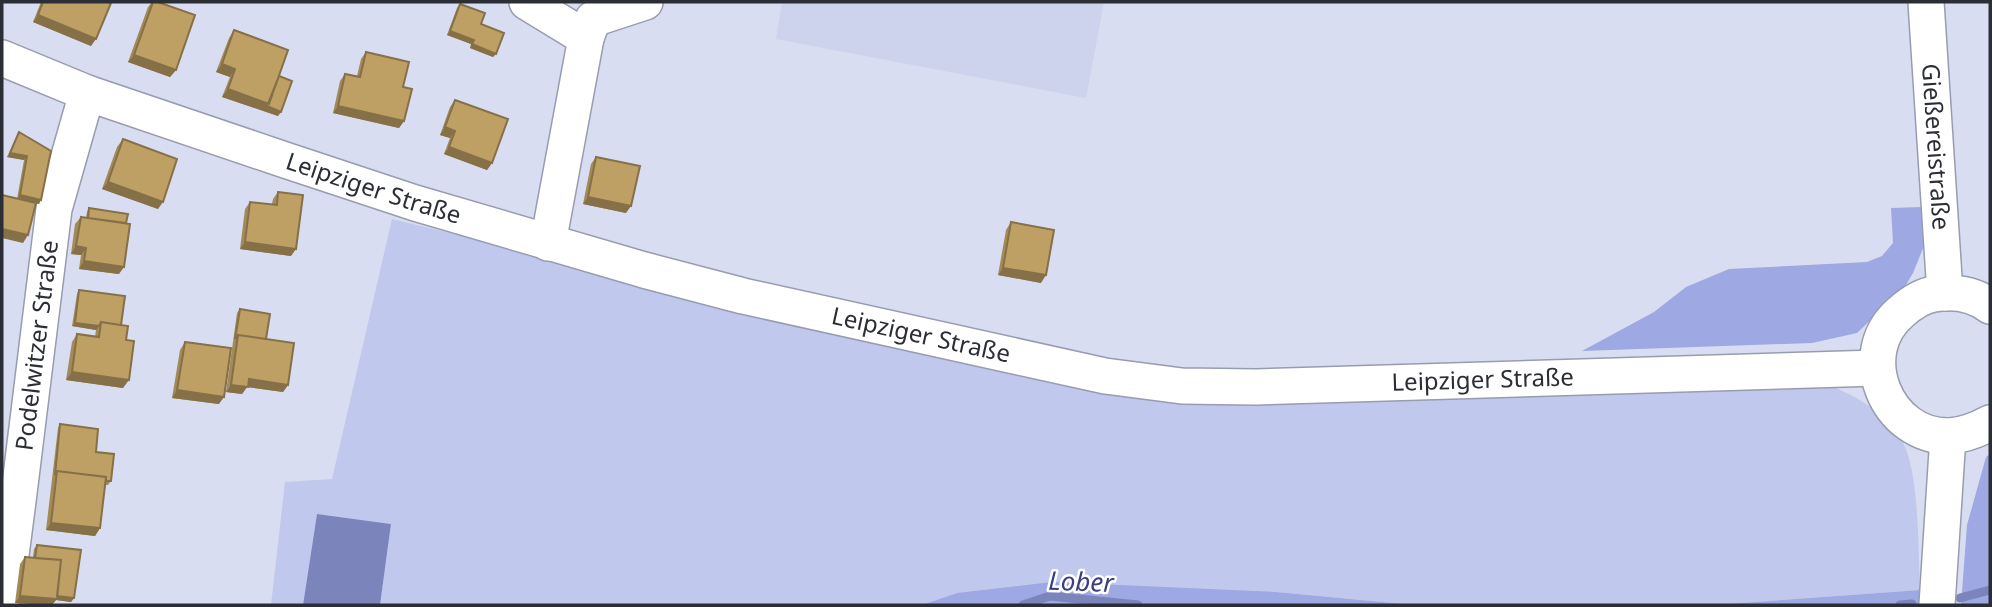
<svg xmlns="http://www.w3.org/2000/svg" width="1992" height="607" font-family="'Noto Sans',sans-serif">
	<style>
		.built { fill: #cdd2ed }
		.green { fill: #c1c8ed }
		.forest { fill: #9ea8e2 }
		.water { fill: #7c84bc }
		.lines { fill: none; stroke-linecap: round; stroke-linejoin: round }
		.stream { stroke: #7c84bc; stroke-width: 9 }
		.minor-casing { stroke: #989caf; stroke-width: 38 }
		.minor { stroke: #fff; stroke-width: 35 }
		.wall { fill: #a38a57 }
		.shaded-wall { fill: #857047 }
		.building { fill: #bea065; stroke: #857047; stroke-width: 2 }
		.labels { text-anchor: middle; stroke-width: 5; stroke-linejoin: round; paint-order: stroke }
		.street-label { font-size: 24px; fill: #2c2e35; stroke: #fff }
		.water-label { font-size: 26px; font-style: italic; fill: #393d82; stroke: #fff }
	</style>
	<rect width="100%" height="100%" fill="#d9ddf1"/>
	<path class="built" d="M 782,2 L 1104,2 L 1086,98 L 776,39 Z"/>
	<path class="green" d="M 392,219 L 495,244 L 1232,402 L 1836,388 C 1862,399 1887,416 1902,441 C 1920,472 1918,552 1920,590 L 1713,605 L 1414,605 L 1276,592 L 957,593 L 922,605 L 380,605 L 391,524 L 317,514 L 303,605 L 271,605 L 285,482 L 332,479 Z"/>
	<path class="forest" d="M 1922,207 L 1926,241 L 1913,273 L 1904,288 L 1857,333 L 1812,343 L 1582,351 L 1654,312 L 1686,287 L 1729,269 L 1867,262 L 1882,256 L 1893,243 L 1891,208 Z
		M 1990,454 L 1990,605 L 1961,605 L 1967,525 L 1986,457 Z
		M 1052,582 L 1276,592 L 1414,605 L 922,605 L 957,593 Z
		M 1920,590 L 1922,605 L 1713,605 Z"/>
	<path class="water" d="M 317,514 L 391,524 L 380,605 L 303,605 Z"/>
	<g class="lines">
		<path class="stream" d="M 1960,598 L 1990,590
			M 1023,605 L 1050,596 L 1138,605
			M 1900,605 L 1912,604"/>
		<g class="minor-casing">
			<g id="minor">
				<path d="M 527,2 L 586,38"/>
				<path id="s1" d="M 1926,2 L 1945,293"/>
				<path id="s2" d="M 2,58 L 87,93 L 288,161 L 415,203 L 644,270 L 743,296 L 1105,376 L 1182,386 L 1256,387 L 1877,368"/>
				<path d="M 548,243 L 586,38 L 593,19 L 645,2"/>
				<path d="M 1990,306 C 1974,294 1953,291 1934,294 C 1921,296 1911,303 1901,312 C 1852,353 1886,438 1950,436 C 1965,435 1977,430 1990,423"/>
				<path id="s3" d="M 2,602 L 9,570 L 18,501 L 54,209 L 87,93"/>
				<path d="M 1937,605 L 1948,436"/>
			</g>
		</g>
		<use href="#minor" class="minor"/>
	</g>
	<path class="wall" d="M 41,2 L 108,2 L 91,46 L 33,22 Z
		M 152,2 L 158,2 L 176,70 L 170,77 L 128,62 L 148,7 Z
		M 460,4 L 481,24 L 493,57 L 470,48 L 471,44 L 447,35 L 457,8 Z
		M 234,30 L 279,76 L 278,116 L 222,97 L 230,77 L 216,72 L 229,38 Z
		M 366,52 L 403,87 L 404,121 L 399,128 L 333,113 L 340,81 L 345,74 L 357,76 L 361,59 Z
		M 455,100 L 492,163 L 487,170 L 444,154 L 450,138 L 440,135 L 450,107 Z
		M 19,132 L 51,151 L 39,204 L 35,203 L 23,243 L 17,199 L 24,160 L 7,157 Z
		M 123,139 L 158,209 L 102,189 L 117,147 Z
		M 596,157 L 626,213 L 583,204 L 591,164 Z
		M 278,192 L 291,256 L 240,249 L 245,209 L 250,202 L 272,204 L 273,199 Z
		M 89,208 L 119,274 L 79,269 L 81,255 L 71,254 L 75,224 L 81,217 L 86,218 L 87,212 Z
		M 1011,222 L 1041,283 L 998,275 L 1006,230 Z
		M 79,290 L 121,325 L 126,340 L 123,388 L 66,380 L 72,342 L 77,334 L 95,337 L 96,330 L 72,326 L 77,294 Z
		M 240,309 L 266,339 L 288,385 L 283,392 L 247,387 L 242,394 L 226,392 L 237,313 Z
		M 185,342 L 219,404 L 172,398 L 180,350 Z
		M 60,424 L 96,452 L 111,481 L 108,485 L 105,485 L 100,528 L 95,536 L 46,530 L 58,428 Z
		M 37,545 L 74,598 L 71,602 L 56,600 L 52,605 L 15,603 L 20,564 L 25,557 L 33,557 L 34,549 Z"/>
	<path class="shaded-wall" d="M 38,15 L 96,39 L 91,46 L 33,22 Z
		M 450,31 L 474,40 L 471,44 L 447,35 Z
		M 472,44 L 496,54 L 493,57 L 470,48 Z
		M 134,55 L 176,70 L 170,77 L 128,62 Z
		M 222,64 L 235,69 L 230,77 L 216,72 Z
		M 228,89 L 269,104 L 281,112 L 278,116 L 222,97 Z
		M 338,106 L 404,121 L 399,128 L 333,113 Z
		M 445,127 L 455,131 L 450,138 L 440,135 Z
		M 449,147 L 492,163 L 487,170 L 444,154 Z
		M 10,153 L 27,156 L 24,160 L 7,157 Z
		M 108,182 L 163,202 L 158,209 L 102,189 Z
		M 20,195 L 41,200 L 39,204 L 17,199 Z
		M 588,197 L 631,206 L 626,213 L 583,204 Z
		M 2,229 L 28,235 L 23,243 L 2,238 Z
		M 245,242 L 296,249 L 291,256 L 240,249 Z
		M 76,246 L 86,248 L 81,255 L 71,254 Z
		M 84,261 L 124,267 L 119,274 L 79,269 Z
		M 1003,268 L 1046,275 L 1041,283 L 998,275 Z
		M 75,323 L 99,326 L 96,330 L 72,326 Z
		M 72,372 L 129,380 L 123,388 L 66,380 Z
		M 249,379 L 288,385 L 283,392 L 247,387 L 242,394 L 226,392 L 231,385 Z
		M 177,390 L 224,397 L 219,404 L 172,398 Z
		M 51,523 L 100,528 L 95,536 L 46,530 Z
		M 20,596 L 55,596 L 74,598 L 71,602 L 56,600 L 52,605 L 15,603 Z"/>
	<path class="building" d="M 43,2 L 108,2 L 111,3 L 96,39 L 38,15 Z
		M 153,2 L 158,2 L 195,15 L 176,70 L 134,55 Z
		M 460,4 L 485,13 L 481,24 L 504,33 L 496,54 L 472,44 L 474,40 L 450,31 Z
		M 234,30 L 288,50 L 269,104 L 228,89 L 235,69 L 222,64 Z
		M 366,52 L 409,62 L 403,87 L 412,89 L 404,121 L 338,106 L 345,74 L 360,77 Z
		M 279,76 L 292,81 L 281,112 L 267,106 Z
		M 455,100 L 508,119 L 492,163 L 449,147 L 455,131 L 445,127 Z
		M 19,132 L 51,151 L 41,200 L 20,195 L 27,156 L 10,153 Z
		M 123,139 L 177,159 L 163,202 L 108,182 Z
		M 596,157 L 640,166 L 631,206 L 588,197 Z
		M 278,192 L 303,195 L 296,249 L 245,242 L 250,202 L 277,205 Z
		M 2,195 L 36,203 L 28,235 L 2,229 Z
		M 89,208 L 128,214 L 126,223 L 88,218 Z
		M 81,217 L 130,224 L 124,267 L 84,261 L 86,248 L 76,246 Z
		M 1011,222 L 1054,230 L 1046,275 L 1003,268 Z
		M 79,290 L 125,296 L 121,325 L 101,322 L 99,326 L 75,323 Z
		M 240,309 L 270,314 L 266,339 L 238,335 L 235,339 Z
		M 101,322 L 128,326 L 126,340 L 134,341 L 129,380 L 72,372 L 77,334 L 99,337 Z
		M 238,335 L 294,343 L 288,385 L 249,379 L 248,387 L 231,385 Z
		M 185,342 L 231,348 L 224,397 L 177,390 Z
		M 60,424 L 98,429 L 96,452 L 114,454 L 111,481 L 106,481 L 106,477 L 57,471 L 55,475 Z
		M 57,471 L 106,477 L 100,528 L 51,523 Z
		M 37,545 L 81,550 L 74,598 L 57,596 L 61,560 L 35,558 Z
		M 25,557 L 61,560 L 57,599 L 20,596 Z"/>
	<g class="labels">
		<g class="street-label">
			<text dy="8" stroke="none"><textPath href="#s1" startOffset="145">Gießereistraße</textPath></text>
			<text dy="8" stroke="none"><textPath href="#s2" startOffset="394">Leipziger Straße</textPath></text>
			<text dy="8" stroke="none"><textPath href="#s2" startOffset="961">Leipziger Straße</textPath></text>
			<text dy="8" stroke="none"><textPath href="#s3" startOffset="259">Podelwitzer Straße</textPath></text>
			<text dy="8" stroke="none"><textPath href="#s2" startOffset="1528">Leipziger Straße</textPath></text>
		</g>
		<g class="water-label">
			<text transform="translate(1081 582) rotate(2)" y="9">Lober</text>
		</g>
	</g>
	<rect width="1992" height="607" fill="none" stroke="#2c2e35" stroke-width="7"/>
</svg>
